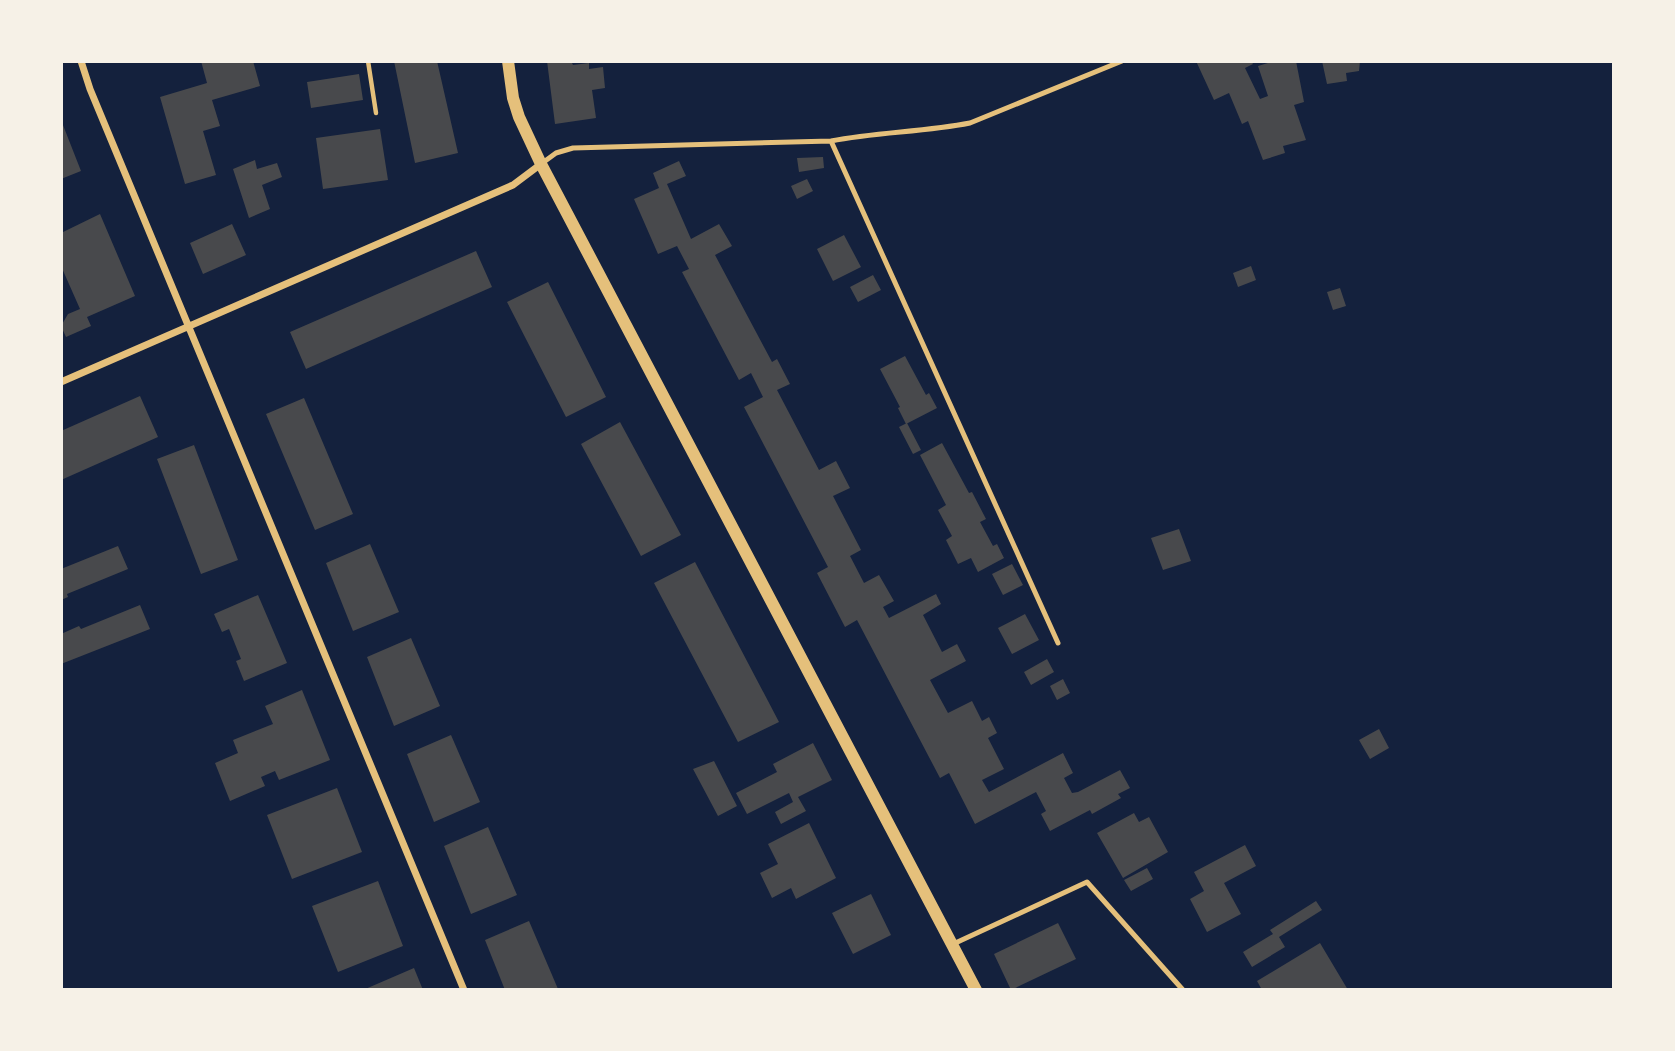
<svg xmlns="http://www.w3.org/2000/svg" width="1675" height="1051" font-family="'Alegreya Sans',sans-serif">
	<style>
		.building { fill: #48494c }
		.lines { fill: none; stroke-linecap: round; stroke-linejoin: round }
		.path { stroke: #e5c07b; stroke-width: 4.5 }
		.service { stroke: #e5c07b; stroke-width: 5 }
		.minor { stroke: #e5c07b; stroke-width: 7 }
		.tertiary { stroke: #e5c07b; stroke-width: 12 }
	</style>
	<rect width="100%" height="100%" fill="#14213d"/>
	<path class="building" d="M 201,61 L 253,61 L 260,86 L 212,100 L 220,126 L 203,131 L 216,175 L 185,184 L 160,97 L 207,83 Z
		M 394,61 L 437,61 L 458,153 L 415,163 Z
		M 547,61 L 571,61 L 573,65 L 589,63 L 589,69 L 603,67 L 605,88 L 592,90 L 596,118 L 555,124 Z
		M 1196,61 L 1251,61 L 1253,64 L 1245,68 L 1260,99 L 1268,96 L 1258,66 L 1274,61 L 1296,61 L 1304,102 L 1294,105 L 1306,140 L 1283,146 L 1285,153 L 1263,160 L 1248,121 L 1242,124 L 1229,93 L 1214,100 Z
		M 1322,61 L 1360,61 L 1359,71 L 1346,73 L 1347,81 L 1327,84 Z
		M 359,74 L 363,100 L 311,108 L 307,82 Z
		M 61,120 L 81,171 L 61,179 Z
		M 380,129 L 388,180 L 323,189 L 316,138 Z
		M 823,157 L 824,168 L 799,172 L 797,158 Z
		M 255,160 L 257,169 L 277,163 L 282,177 L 262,185 L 270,209 L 249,218 L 233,169 Z
		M 679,161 L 686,176 L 667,184 L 691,239 L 719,224 L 732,246 L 715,255 L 772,362 L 777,359 L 790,384 L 777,390 L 819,470 L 836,461 L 850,488 L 833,496 L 861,550 L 850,556 L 864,583 L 879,575 L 894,601 L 883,607 L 889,618 L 936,594 L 941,604 L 923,615 L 942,652 L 957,644 L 966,661 L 930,680 L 948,713 L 972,701 L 982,721 L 989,717 L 997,733 L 988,738 L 1004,769 L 982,780 L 989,792 L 1063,753 L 1073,773 L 1064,778 L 1072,793 L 1078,792 L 1120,770 L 1130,788 L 1118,794 L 1121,798 L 1092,814 L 1090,810 L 1050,831 L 1041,814 L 1046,811 L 1036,792 L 975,824 L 949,773 L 940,778 L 857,620 L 845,627 L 817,573 L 828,567 L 744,407 L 763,397 L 751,373 L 739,380 L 682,272 L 689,269 L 677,246 L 658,254 L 634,199 L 659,188 L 653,173 Z
		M 807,179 L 813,191 L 797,199 L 791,186 Z
		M 100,214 L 135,296 L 87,317 L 91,326 L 66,337 L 61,326 L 68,314 L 80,309 L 61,266 L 61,233 Z
		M 232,224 L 246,255 L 203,274 L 190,243 Z
		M 844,235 L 861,267 L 833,281 L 817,249 Z
		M 476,251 L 492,287 L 306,369 L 290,332 Z
		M 1251,266 L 1256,280 L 1238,287 L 1233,273 Z
		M 873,275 L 881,290 L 858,302 L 850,287 Z
		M 548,282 L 606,397 L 566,417 L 507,302 Z
		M 1340,288 L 1346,306 L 1333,310 L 1327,292 Z
		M 905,356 L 926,395 L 929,393 L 937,408 L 906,424 L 898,408 L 900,407 L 880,369 Z
		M 140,396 L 158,437 L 61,480 L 61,431 Z
		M 304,398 L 353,514 L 315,530 L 266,414 Z
		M 620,422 L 681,535 L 641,556 L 581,444 Z
		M 907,423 L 921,450 L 913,454 L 899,427 Z
		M 942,443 L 969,493 L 972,492 L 986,519 L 980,522 L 993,546 L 997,544 L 1004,558 L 978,572 L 971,558 L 958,564 L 946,540 L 952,536 L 938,510 L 946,505 L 920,455 Z
		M 194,445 L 238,560 L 201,574 L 157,459 Z
		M 1179,529 L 1191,561 L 1163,570 L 1151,538 Z
		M 370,544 L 399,612 L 353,631 L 326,563 Z
		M 118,546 L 128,569 L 67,594 L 68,597 L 61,600 L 61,569 Z
		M 695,562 L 779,722 L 738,742 L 654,583 Z
		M 1012,564 L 1023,585 L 1003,595 L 992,574 Z
		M 258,595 L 287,663 L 244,681 L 236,661 L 241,659 L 229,629 L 222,632 L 214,614 Z
		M 140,605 L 150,629 L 61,664 L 61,634 L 79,626 L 81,629 Z
		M 1025,614 L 1039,640 L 1012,654 L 998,628 Z
		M 411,638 L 440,706 L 394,726 L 367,657 Z
		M 1047,659 L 1054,672 L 1031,685 L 1024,672 Z
		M 1063,679 L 1070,693 L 1057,700 L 1050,686 Z
		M 302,690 L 330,760 L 279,780 L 275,771 L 261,777 L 265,786 L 230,801 L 215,763 L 238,753 L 233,740 L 273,724 L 265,706 Z
		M 1379,729 L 1389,748 L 1370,759 L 1359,740 Z
		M 451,735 L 480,802 L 434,822 L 407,754 Z
		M 813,743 L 832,780 L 798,797 L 806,811 L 781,824 L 775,812 L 793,802 L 789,793 L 747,814 L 736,793 L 777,772 L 773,764 Z
		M 714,761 L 737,806 L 718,816 L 693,769 Z
		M 337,788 L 362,852 L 292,879 L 267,815 Z
		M 1134,813 L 1139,822 L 1149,817 L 1168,852 L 1123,878 L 1097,833 Z
		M 809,823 L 836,878 L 796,899 L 791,888 L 772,898 L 760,873 L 778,864 L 768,844 Z
		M 488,827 L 517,895 L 471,914 L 444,846 Z
		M 1245,845 L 1256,866 L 1224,883 L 1241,914 L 1207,932 L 1190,899 L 1204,891 L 1194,872 Z
		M 1147,868 L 1153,879 L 1131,891 L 1124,880 Z
		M 378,881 L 403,946 L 338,972 L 312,906 Z
		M 871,894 L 891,935 L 853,954 L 832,913 Z
		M 1316,901 L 1322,910 L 1279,937 L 1285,947 L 1252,967 L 1243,952 L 1273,934 L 1270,930 Z
		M 529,921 L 558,989 L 555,990 L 505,990 L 485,940 Z
		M 1058,923 L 1076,959 L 1011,990 L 994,954 Z
		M 1320,943 L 1348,990 L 1262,990 L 1257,981 Z
		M 414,968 L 423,990 L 363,990 Z"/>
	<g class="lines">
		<path class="path" d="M 368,61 L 376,113"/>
		<path class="service" d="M 831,141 L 1058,643
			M 541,164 L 556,153 L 573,148 L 831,141 C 877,132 924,132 970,123 L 1122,61
			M 951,945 L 1087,882 L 1183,990"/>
		<path class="minor" d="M 81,61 L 90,89 L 464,990
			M 61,382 L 513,185 L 541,164"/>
		<path class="tertiary" d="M 508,61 L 513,98 L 519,117 L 541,164 L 976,990"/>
	</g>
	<rect width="1675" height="1051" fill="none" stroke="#f6f1e7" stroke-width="126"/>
</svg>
